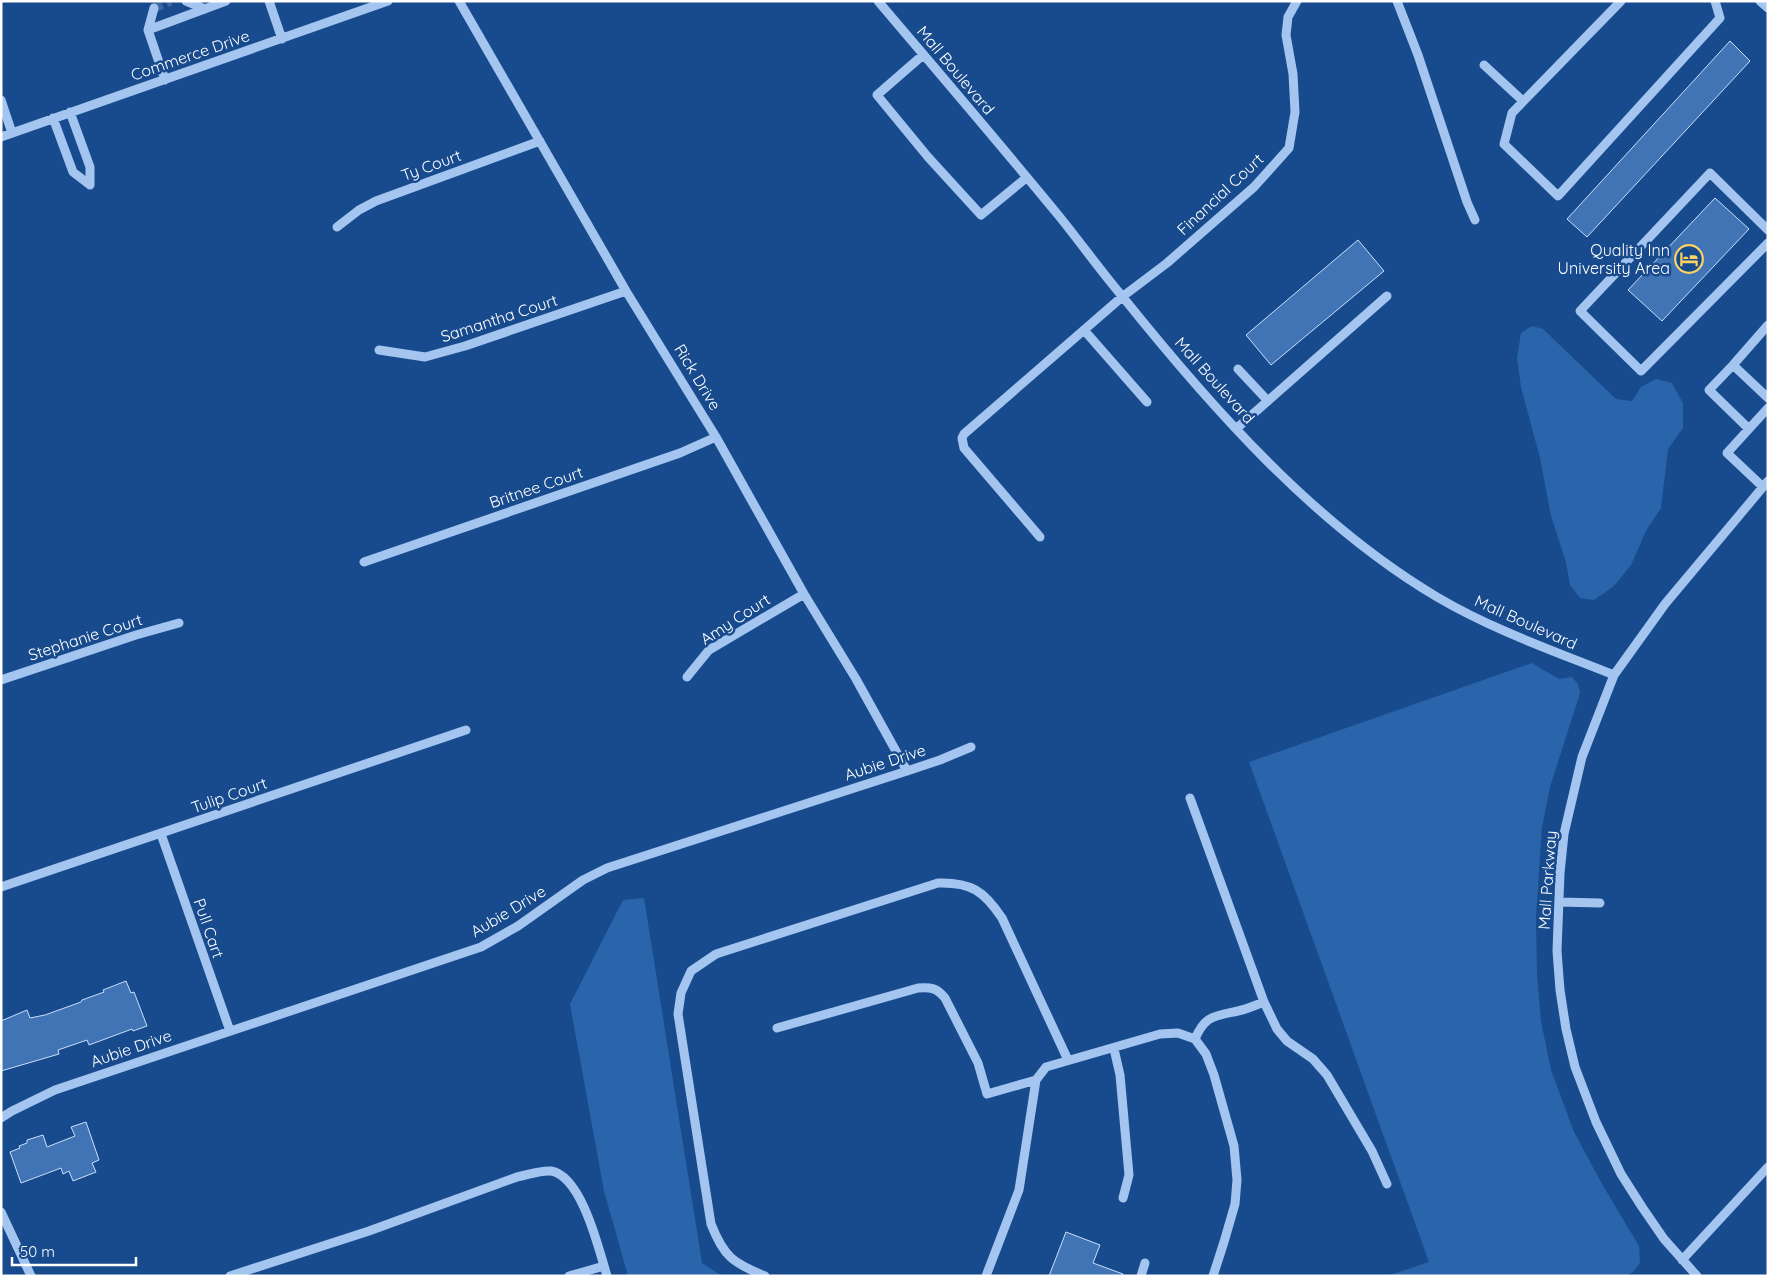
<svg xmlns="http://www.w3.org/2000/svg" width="1769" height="1277" viewBox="0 0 1769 1277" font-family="Quicksand,sans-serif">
<rect width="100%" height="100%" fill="#184b8d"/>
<!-- green -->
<path fill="#2a64ab" d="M1532 326 1543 329 1616 399 1632 401 1641 387 1656 379 1672 383 1683 403V428L1668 449 1661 508 1647 529 1631 565 1614 586 1594 600 1580 598 1570 585 1566 562 1551 516 1540 458 1521 387 1517 358 1521 333Z
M1532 663 1559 679 1572 677 1578 684 1580 693 1550 787 1542 827 1536 917 1537 974 1541 1021 1551 1070 1574 1132 1602 1184 1639 1246 1640 1263 1633 1272 1625 1276H1387L1429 1262 1249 762Z
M644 898 702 1263 722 1276H628L604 1191 570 1004 623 900Z"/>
<!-- building -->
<path fill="#4074b5" stroke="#c9dffb" d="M1730 41 1750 61 1587 237 1567 219Z
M1715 198 1749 229 1662 321 1628 290Z
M1358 240 1384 271 1271 365 1246 335Z
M126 981 131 993 134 992 147 1026 133 1031 132 1029 89 1045 87 1040 58 1050 59 1054 1 1071V1021L27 1010 30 1018 45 1015 81 1002 82 1000 104 992 103 990Z
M86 1122 99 1160 92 1163 96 1172 73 1181 69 1171 63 1174 61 1168 21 1183 10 1152 20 1148 19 1146 27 1143V1140L43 1135 47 1147 75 1136 71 1127Z
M1066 1232 1100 1245 1093 1263 1123 1274V1276H1049Z"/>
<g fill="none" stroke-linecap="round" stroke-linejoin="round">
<!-- minor-tunnel -->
<path stroke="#3b669e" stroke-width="9" stroke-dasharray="9 4.5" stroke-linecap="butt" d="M154 8 171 1"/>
<!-- minor -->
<path stroke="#a3c5ef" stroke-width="9" d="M186 1 205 9
M269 1 282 39
M459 1 626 291 716 437 804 594 856 679 907 771
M878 1C939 73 1000 144 1059 216 1080 242 1100 270 1122 296 1211 407 1314 524 1437 597 1493 630 1554 651 1614 675
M1397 1 1418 55 1467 202 1475 220
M1621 1 1512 113 1504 144 1558 196 1720 18 1715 1
M1760 1 1768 8
M148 30 154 8
M923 55 877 95 928 157 981 215 1026 178
M1484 65 1523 101
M165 80 148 30 226 1
M1 100 12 133
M70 112 90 167V185
M53 118 73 172 90 185
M1 137 388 1
M337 227 359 210 376 201 540 141
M1768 230 1710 173 1580 311 1641 371 1768 243
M1084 330 1147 402
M379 350 425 357 465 346 626 291
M1733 365 1768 325
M1238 369 1268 401
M1237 428 1387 296
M1749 429 1709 390 1733 365 1768 398
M1763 487 1727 453 1768 408
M1040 537 964 448 962 438 964 434 1122 297 1167 263 1254 187 1289 148 1295 112 1293 74 1286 35 1288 17 1297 1
M364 562 680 453 716 437
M687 677 709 650 804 594
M1 680 136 635 179 623
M1190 798 1264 1002 1277 1029 1287 1041 1313 1059 1327 1075 1372 1151 1387 1184
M161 834 230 1031
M1 887 466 730
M1559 902 1600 903
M777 1028 918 988C931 987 937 988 945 998L978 1063 987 1094 1036 1080
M1195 1039 1206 1054 1214 1075 1234 1146 1237 1180 1235 1204 1224 1242 1213 1276
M1195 1039C1205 1015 1215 1016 1238 1011 1247 1009 1256 1005 1264 1002
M1114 1049 1120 1075 1129 1175 1123 1198
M1 1118 12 1111 55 1090 481 947 518 926 583 880 607 868 907 771 940 760 971 747
M1 1212 31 1276
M1682 1260 1768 1167
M230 1276 369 1231 517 1177C528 1175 540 1170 551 1171 582 1176 599 1250 607 1276
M569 1276 604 1266
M765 1276C733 1263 724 1257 711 1224L678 1014 681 993 691 971 716 954 938 883C971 882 984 891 1002 918L1068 1060
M986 1276 1019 1190 1036 1080 1046 1067 1160 1034 1178 1033 1195 1039
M1141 1276 1145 1263
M1697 1276 1664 1239 1642 1207 1621 1174 1596 1122 1575 1067 1566 1029 1560 990 1557 951 1560 873 1564 834 1582 757 1614 675 1665 604 1768 481"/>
</g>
<!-- icons -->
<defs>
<symbol id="hotel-ring" viewBox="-11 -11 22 22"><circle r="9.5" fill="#184b8d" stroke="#ffd261" stroke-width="1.5"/><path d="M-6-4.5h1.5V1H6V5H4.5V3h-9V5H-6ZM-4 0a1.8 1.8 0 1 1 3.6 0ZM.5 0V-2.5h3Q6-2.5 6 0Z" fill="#ffd261"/></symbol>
</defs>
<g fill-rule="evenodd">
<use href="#hotel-ring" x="1673" y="243" width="32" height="32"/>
</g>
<g text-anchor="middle" stroke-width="5" stroke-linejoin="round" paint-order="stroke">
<!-- street labels -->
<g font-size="16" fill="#fff" stroke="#184b8d">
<text transform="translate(190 55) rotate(-19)" y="6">Commerce Drive</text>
<text transform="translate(956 70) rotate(50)" y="6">Mall Boulevard</text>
<text transform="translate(431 165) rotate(-20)" y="6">Ty Court</text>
<text transform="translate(1220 194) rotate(-43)" y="6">Financial Court</text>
<text transform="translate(499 318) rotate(-18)" y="6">Samantha Court</text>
<text transform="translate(698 377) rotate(59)" y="6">Rick Drive</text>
<text transform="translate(1215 380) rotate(48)" y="6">Mall Boulevard</text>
<text transform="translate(536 487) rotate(-19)" y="6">Britnee Court</text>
<text transform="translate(735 619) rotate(-33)" y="6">Amy Court</text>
<text transform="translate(1526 622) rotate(24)" y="6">Mall Boulevard</text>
<text transform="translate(85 637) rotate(-18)" y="6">Stephanie Court</text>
<text transform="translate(885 762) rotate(-18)" y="6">Aubie Drive</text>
<text transform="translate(229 795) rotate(-19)" y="6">Tulip Court</text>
<text transform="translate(1547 880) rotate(-86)" y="6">Mall Parkway</text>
<text transform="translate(508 911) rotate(-31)" y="6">Aubie Drive</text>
<text transform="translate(209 928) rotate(71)" y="6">Pull Cart</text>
<text transform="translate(131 1048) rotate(-19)" y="6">Aubie Drive</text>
</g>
<!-- poi labels -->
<g font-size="16" fill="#fff" stroke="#184b8d" text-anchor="end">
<text x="1670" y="256">Quality Inn<tspan x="1670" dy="18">University Area</tspan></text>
</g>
</g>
<!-- border -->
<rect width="1769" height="1277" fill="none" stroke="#ffffff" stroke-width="5"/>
<!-- scale -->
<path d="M12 1257v8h124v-8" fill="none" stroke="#ffffff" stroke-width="2.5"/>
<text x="20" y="1257" font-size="15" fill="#ffffff" stroke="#184b8d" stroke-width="4" paint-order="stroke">50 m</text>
</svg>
